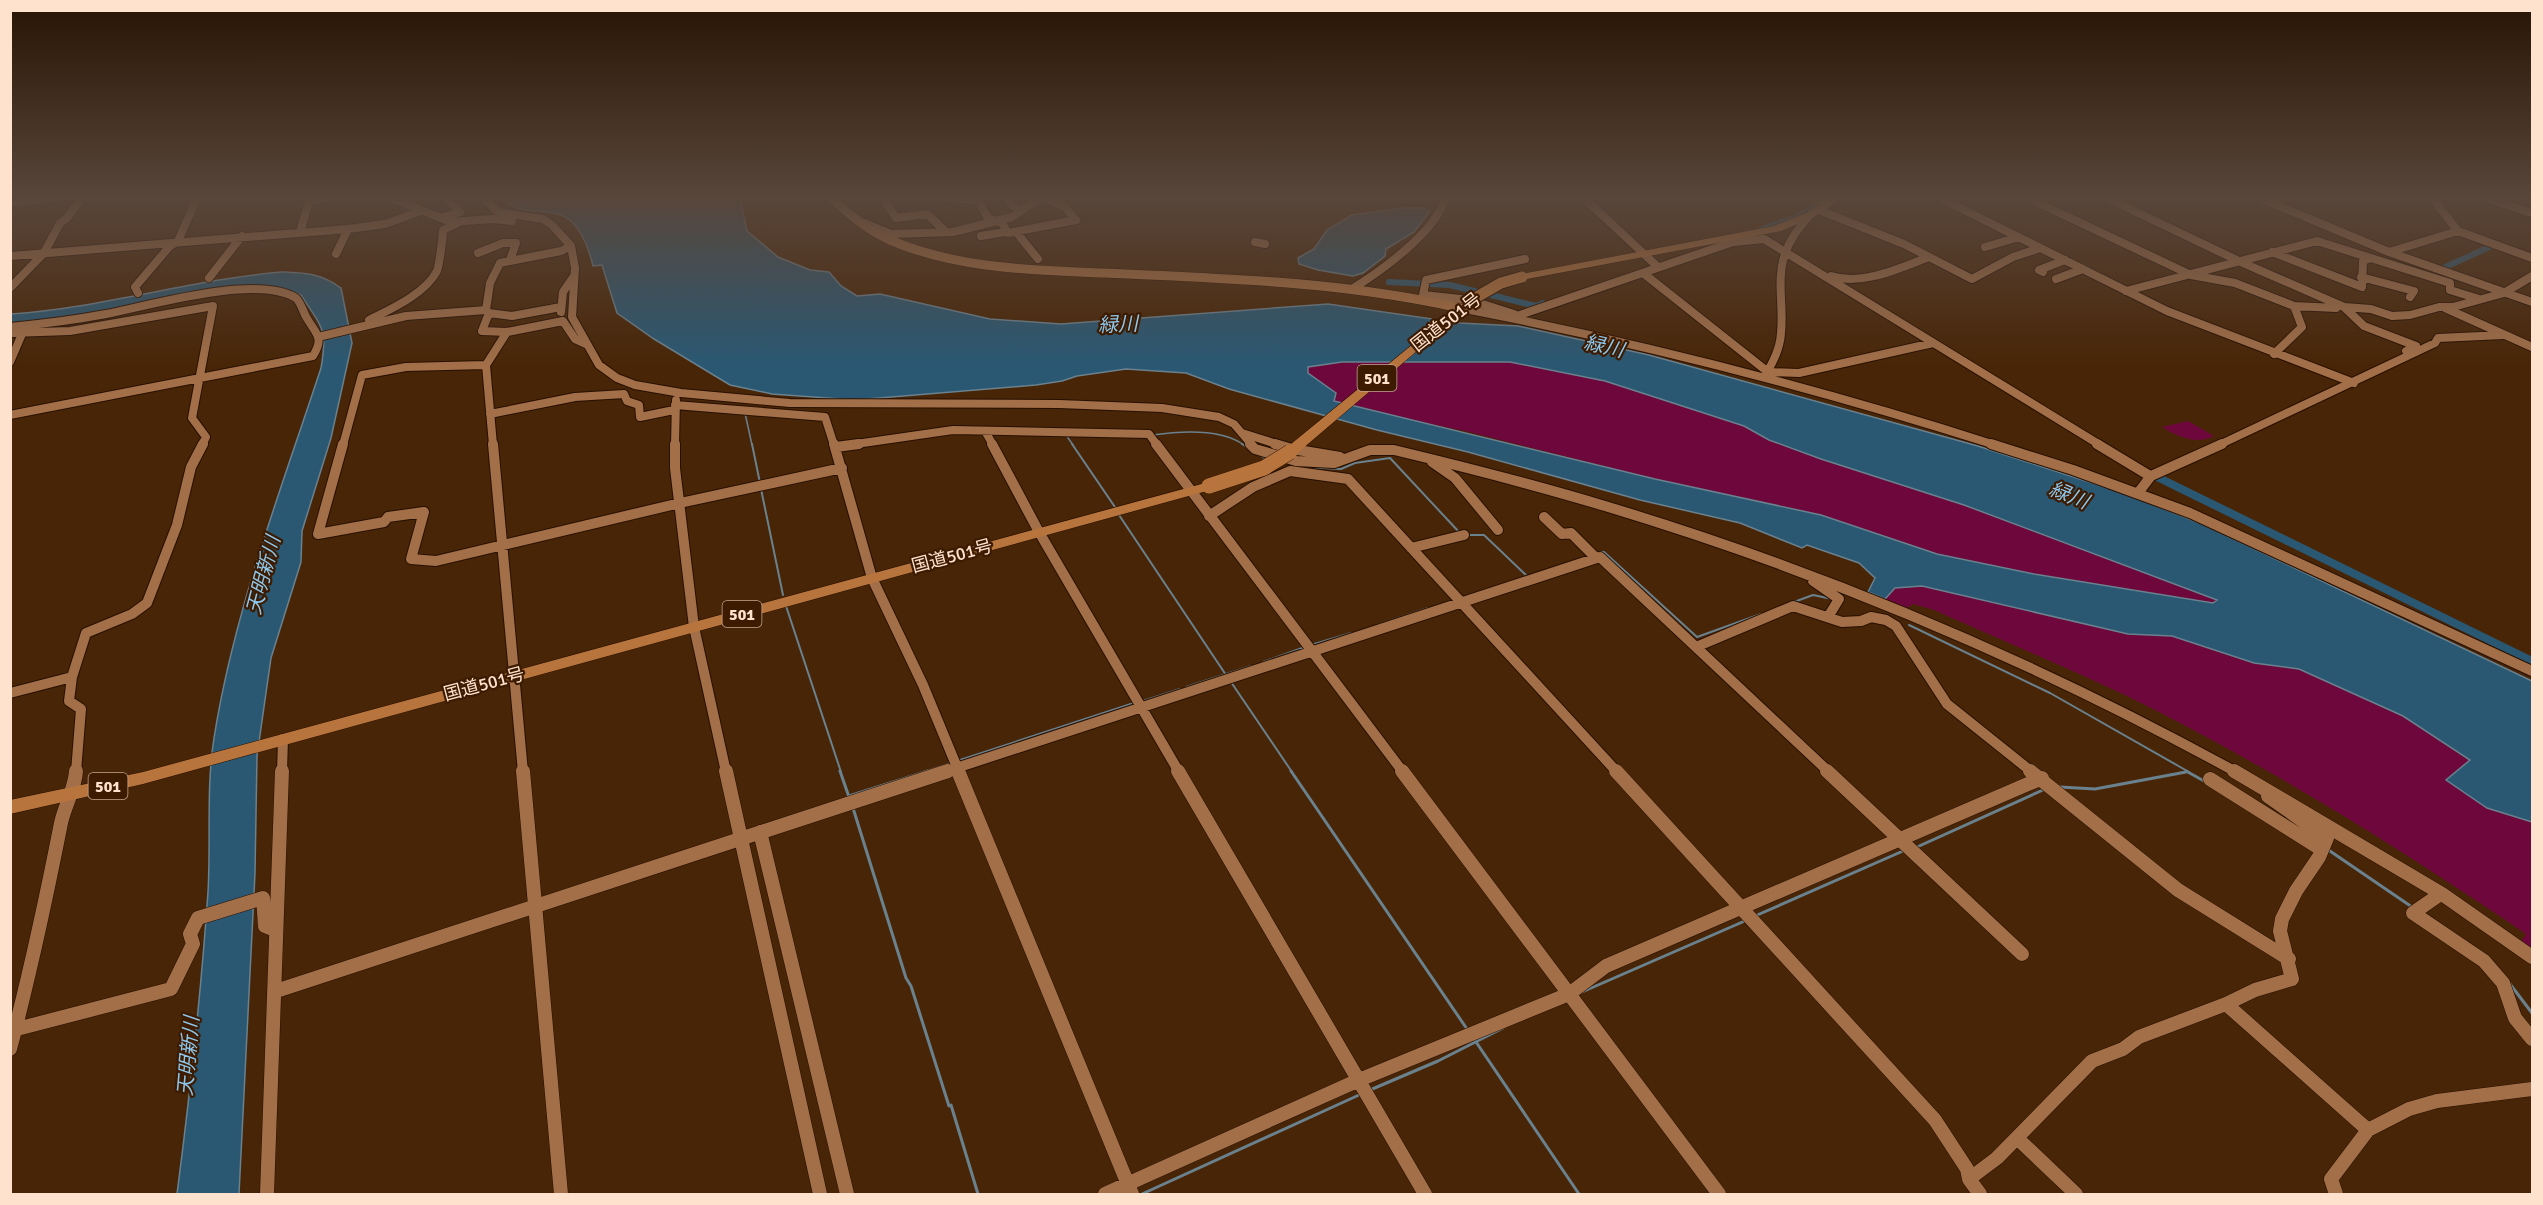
<svg xmlns="http://www.w3.org/2000/svg" width="2543" height="1205" viewBox="0 0 2543 1205" font-family="Signika,'Noto Sans JP',sans-serif">
<rect width="100%" height="100%" fill="#482506"/>
<!-- green -->
<path fill="#6d073c" d="M1342 362H1510L1605 381 1744 426 1769 440 1821 459 1964 505 2217 600 2213 603 2034 574 1937 554 1821 515 1655 479 1465 431 1376 413 1333 401 1308 373V367Z
M2188 421 2214 436C2196 445 2178 437 2162 427Z
M1922 586 2128 634 2172 636 2254 663 2299 669 2403 716 2470 761 2447 779 2532 822V953L2520 943 2526 934C2406 852 2282 775 2153 709 2082 673 2007 643 1934 610L1913 604 1907 608 1885 599 1895 588Z"/>
<!-- water -->
<path fill="#2a5873" stroke="#6a818e" stroke-width="1.5" fill-rule="evenodd" d="M503 198H740L747 231 778 257 810 270 829 272 841 286 857 296 880 294 990 319 1061 324 1328 304 1460 323 1518 326 1649 355 1978 446 2126 494 2202 524 2532 681V822L2487 808 2446 780 2470 760 2403 716 2299 669 2254 663 2172 636 2128 634 1922 586 1895 588 1885 599 1868 592 1875 578 1859 563 1807 545 1802 548 1740 523 1640 500 1468 452 1377 430 1229 389 1186 373 1126 369 1077 376 1062 381 1036 385 855 400 772 394 730 385 654 339 617 313 602 265 593 266C589 248 579 221 561 215 542 208 515 216 503 198ZM1342 362H1510L1605 381 1744 426 1769 440 1821 459 1964 505 2217 600 2213 603 2034 574 1937 554 1821 515 1655 479 1334 401 1336 393 1308 373V367Z
M1404 208H1422L1430 211 1414 232 1386 249 1385 256 1363 273 1353 276 1318 270 1299 264 1298 258 1314 249 1327 230 1352 215Z
M281 272C307 273 320 273 341 288L352 343 331 438 302 531 301 562 271 658 257 756 255 873 239 1194H177C190 1094 201 993 208 892 211 841 206 788 214 738 234 611 281 490 321 368 328 328 322 328 301 295L274 287 243 286 58 319 11 325V314C103 308 189 280 281 272Z"/>
<g fill="none" stroke-linecap="round" stroke-linejoin="round">
<!-- stream-far2 -->
<path stroke="#6a818e" stroke-width="1.5" d="M745 413 752 445
M1066 435 1073 445
M1153 435C1181 431 1220 428 1244 445"/>
<!-- stream-far1 -->
<path stroke="#6a818e" stroke-width="2" d="M752 444 760 483
M1072 444 1117 510
M1242 444 1266 459
M1306 467 1341 469 1355 463 1390 458 1459 532
M761 489 783 595
M1119 515 1226 675
M1466 535H1484L1527 576
M1600 552H1604L1697 637 1761 614
M1794 602 1813 595 1832 599
M786 606 841 772
M1377 625 1428 608
M1909 625 2050 693 2189 772
M1311 645 1351 633
M1263 662 1305 647
M1231 682 1292 772
M1186 687 1251 666
M1143 701 1180 689
M957 761 1134 703
M923 772 952 763"/>
<!-- stream -->
<path stroke="#6a818e" stroke-width="3" d="M840 771 849 797
M1291 771 1467 1029
M2186 771 2204 781
M2060 787 2095 789 2186 772
M849 796 928 771
M853 808 906 978 911 986 949 1106 951 1105 978 1194
M1917 847 2043 790
M2327 849 2412 907
M1755 916 1903 851
M2510 984 2532 1013
M1582 992 1747 920
M1474 1039 1579 1194
M1370 1090 1438 1061 1503 1028
M1142 1194 1359 1095"/>
<!-- canal-far1 -->
<path stroke="#2a5873" stroke-width="6" d="M1762 229 1797 217 1828 198
M2441 269 2496 244
M1389 282 1450 285 1536 306 1543 303"/>
<!-- canal -->
<path stroke="#2a5873" stroke-width="8" d="M2151 474 2532 661"/>
<defs>
<path id="minor-far2" d="M391 198 451 222 492 219 512 221
M483 198 498 212 543 219 552 225 571 246 575 268 572 317 599 365 617 378 635 385 681 393 790 403 1059 404 1162 408 1219 417 1234 424 1252 445
M883 198 896 218 927 214 945 231
M945 198 978 200 988 218 1002 223 1008 233 1076 220 1065 207 1044 198
M1006 198 1020 212
M1584 198 1658 267
M1814 198 1826 204
M1940 198 2167 311 2354 383
M2028 198 2191 275 2235 283 2294 306
M2107 198 2241 262 2344 307 2371 309 2392 316 2410 315 2439 307H2453L2504 293 2532 276
M2260 198 2389 252 2532 302
M2432 198 2458 231 2532 258
M2485 198 2532 213
M308 200 331 198
M10 203 53 198
M1819 210 1904 244 1972 279 2013 257 2040 248
M440 218 460 212 446 198
M864 223 891 234 953 232 1012 217 1037 200 1044 198
M300 232 310 198
M1017 233 1038 259
M981 236 1005 232
M1255 242 1265 244
M571 246 561 251 500 263 490 283 486 310 489 313 482 331 507 332 563 321 575 339 586 344
M1985 247 2019 237
M2272 252 2362 287 2363 261 2368 259
M2389 252 2458 231
M478 253 503 243H516L510 260
M336 254 348 229
M10 256 348 229 385 224 421 211
M2043 272 2039 270 2065 260
M1643 273 1768 372 1799 373 1933 343
M1831 276C1862 286 1900 268 1929 257
M2361 277 2414 291 2410 297
M209 278 242 236
M2056 279 2083 269
M10 288 44 253 60 223 67 218 82 198
M1352 289C1381 271 1437 231 1445 198
M2126 291 2317 241 2450 283V290L2479 299
M138 293 135 287 169 247 178 241 197 198
M2344 307 2364 326 2416 346 2406 351
M1460 308C1641 343 1820 389 1995 445
M2445 308 2532 347
M561 312 563 292 574 276
M489 313 512 316 561 307
M1514 314 1470 300 1423 295 1426 280 1525 259
M1517 316 1733 242 1764 239 2100 445
M369 320C391 309 425 294 437 271 439 267 443 236 443 230L458 223
M10 327C42 324 74 320 106 314 152 305 256 274 296 298 302 304 303 313 308 320 317 335 324 338 313 356L10 415
M10 333 70 331 213 306 192 418 206 437 202 445
M318 337 406 316 486 310
M2274 354 2302 327 2294 306 2336 308
M10 362 22 334
M1765 376C1773 362 1780 349 1781 333 1784 307 1776 279 1785 254 1790 238 1800 227 1810 215
M675 405 825 417 834 445
M490 414 575 397 624 394 627 401 639 405 640 417 674 410
M985 431 993 445
M1242 433 1280 445
M343 445 362 375 406 367 486 365
M493 445 486 365 507 332
M675 445 676 400
M849 445 953 430 1149 434 1157 445
M2219 445 2435 343 2438 338 2503 335"/>
<path id="minor-far1" d="M343 444 318 534 384 522 388 517 424 512 411 559 436 561 680 503 842 468
M493 444 523 772
M675 444V468L694 627 726 772
M834 444 872 578 923 685 959 772
M992 444 1039 532 1179 772
M1156 444 1403 772
M1250 444 1255 449 1296 461 1334 463 1370 450H1394C1465 467 1535 485 1605 506 1824 572 2036 662 2236 772
M1275 444 1292 449 1340 457
M1991 444 2073 470 2190 513 2532 671
M2097 444 2150 476
M836 447 859 444
M1432 462 1455 478 1498 530
M2138 493 2151 476 2222 444
M1209 516 1253 487 1290 471 1348 479 1617 772
M1544 517 1562 534 1571 533 1596 558
M1411 548 1464 535
M1813 581 1839 599 1828 617
M1696 647 1793 606 1842 622 1861 621 1871 617 1886 620 1896 626 1947 704 2032 772
M10 693 72 677
M76 772 81 709 69 701 72 677 86 633 132 614 147 603 177 525 191 467 203 444
M282 772 283 739
M944 772 1600 557 1829 772"/>
<path id="minor" d="M523 771 561 1194
M726 771 820 1194
M958 771 1132 1194
M1178 771 1425 1194
M1402 771 1719 1194
M1616 771 1935 1120 1967 1169 1969 1179 1980 1194
M1827 771 2022 954
M2030 771 2178 890 2289 959
M2234 771 2442 894 2532 957
M2210 779 2321 849
M760 832 847 1194
M2439 895 2413 913 2484 961 2503 983 2515 1018 2532 1039
M276 991 948 771
M2226 1004 2368 1130
M17 1029 171 989 193 944 190 934 198 918 263 898 265 926 275 930
M10 1049C30 974 46 899 61 823 65 805 75 789 76 771
M2017 1138 2076 1194
M1969 1179 1997 1158 2092 1061 2123 1049 2139 1037 2226 1004 2255 990 2292 979 2280 931 2282 919 2296 891 2319 857 2327 838 2268 796
M267 1194 282 771
M1105 1194 1359 1080 1569 994 1606 966 2042 778
M2336 1194 2331 1179 2368 1130 2409 1109 2437 1101 2532 1089"/>
<path id="major" d="M831 198C849 214 867 230 890 240 957 269 1032 270 1104 273 1151 275 1198 277 1244 280 1317 284 1389 292 1460 308"/>
<path id="highway" d="M1832 198H1843L1814 217 1781 231 1522 280 1517 277 1522 274 1774 226 1806 213Z
M1468 299 1472 300V304L1295 455H1285L1283 452 1285 449Z
M1209 482 1216 486 1214 489 143 784 10 814V800L143 772Z"/>
</defs>
<!-- minor-far2 casing -->
<use href="#minor-far2" stroke="#281000" stroke-width="10"/>
<!-- minor-far1 casing -->
<use href="#minor-far1" stroke="#281000" stroke-width="12"/>
<!-- minor casing -->
<use href="#minor" stroke="#281000" stroke-width="15"/>
<!-- major casing -->
<use href="#major" stroke="#281000" stroke-width="10"/>
<!-- highway casing -->
<use href="#highway" stroke="#281000" stroke-width="1"/>
<!-- minor-far2 -->
<use href="#minor-far2" stroke="#a26f49" stroke-width="8"/>
<!-- minor-far1 -->
<use href="#minor-far1" stroke="#a26f49" stroke-width="10"/>
<!-- minor -->
<use href="#minor" stroke="#a26f49" stroke-width="14"/>
<!-- major -->
<use href="#major" stroke="#af7242" stroke-width="9"/>
<!-- highway -->
<use href="#highway" fill="#b8743d" fill-rule="evenodd"/>
<defs>
<path id="highway-bridge-far1" d="M1468 302 1501 283 1522 277"/>
<path id="highway-bridge" d="M1209 486 1264 468 1290 452"/>
</defs>
<!-- highway-bridge-far1 casing -->
<use href="#highway-bridge-far1" stroke="#281000" stroke-width="13" stroke-linecap="butt"/>
<!-- highway-bridge casing -->
<use href="#highway-bridge" stroke="#281000" stroke-width="16" stroke-linecap="butt"/>
<!-- highway-bridge-far1 -->
<use href="#highway-bridge-far1" stroke="#b8743d" stroke-width="11"/>
<!-- highway-bridge -->
<use href="#highway-bridge" stroke="#b8743d" stroke-width="15"/>
</g>
<!-- sky -->
<linearGradient id="sky" x2="0" y2="1"><stop stop-color="#281403"/><stop offset="0.54" stop-color="#58463b"/><stop offset="1" stop-color="#58463b" stop-opacity="0"/></linearGradient>
<rect width="2543" height="366" fill="url(#sky)"/>
<g text-anchor="middle" stroke-width="4.5" stroke-linejoin="round" paint-order="stroke">
<!-- shield labels -->
<g fill="#3d1b00" stroke="#c5a690" stroke-width="1.5">
<rect x="1357.5" y="365" width="39" height="26" rx="4.5"/>
<rect x="722.5" y="601" width="39" height="26" rx="4.5"/>
<rect x="88.5" y="773" width="39" height="26" rx="4.5"/>
</g>
<g font-size="16" font-weight="bold" fill="#ffe2ce">
<text x="1377" y="384">501</text>
<text x="742" y="620">501</text>
<text x="108" y="792">501</text>
</g>
<!-- street labels -->
<g font-size="18" fill="#ffe2ce" stroke="#3d1b00">
<text transform="translate(1446 322) rotate(-38)" y="6">国道501号</text>
<text transform="translate(952 556) rotate(-15)" y="6">国道501号</text>
<text transform="translate(484 684) rotate(-15)" y="6">国道501号</text>
</g>
<!-- water labels -->
<g font-size="20" font-style="italic" fill="#8dc7ec" stroke="#3d1b00">
<text transform="translate(1118 324) rotate(-2)" y="7">緑川</text>
<text transform="translate(1604 346) rotate(13)" y="7">緑川</text>
<text transform="translate(2069 495) rotate(22)" y="7">緑川</text>
<text transform="translate(263 575) rotate(-75)" y="7">天明新川</text>
<text transform="translate(188 1056) rotate(-85)" y="7">天明新川</text>
</g>
</g>
<!-- border -->
<rect width="2543" height="1205" fill="none" stroke="#ffe2ce" stroke-width="24"/>
</svg>
